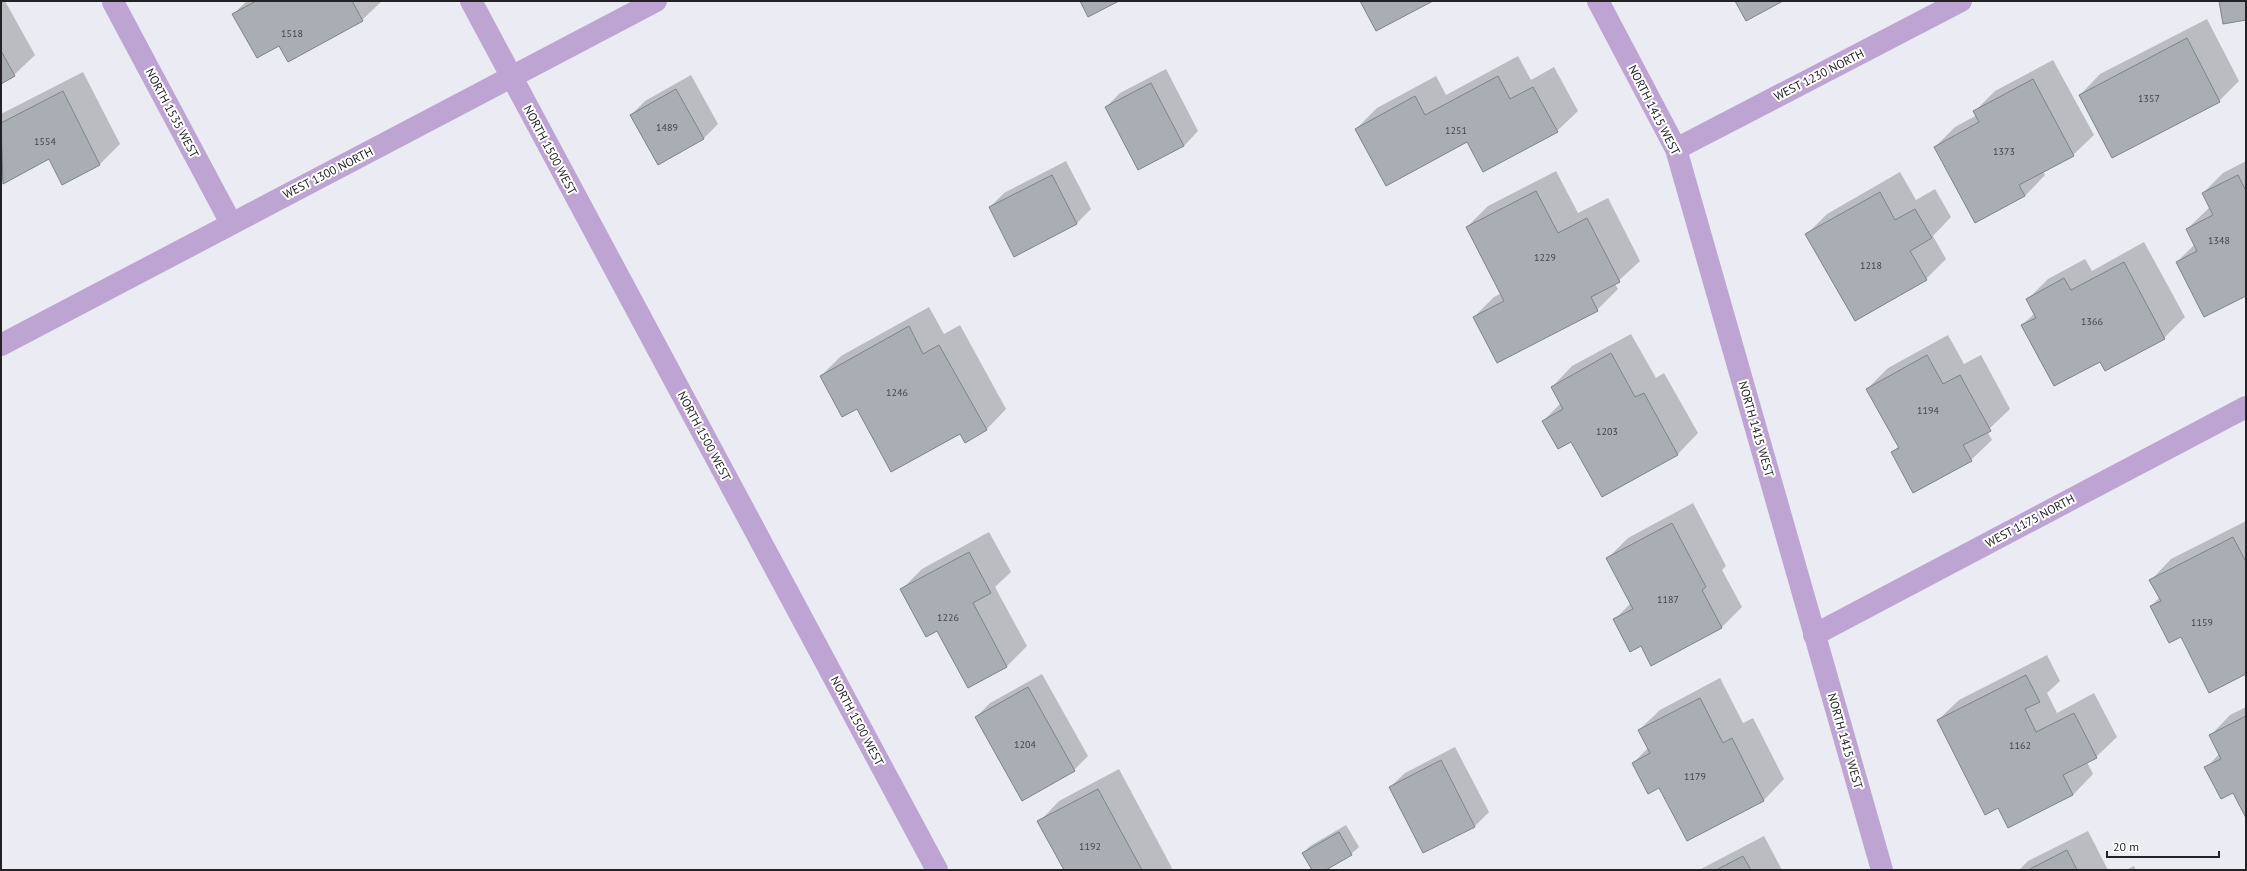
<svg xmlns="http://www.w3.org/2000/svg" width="2247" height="871" viewBox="0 0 2247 871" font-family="'PT Sans',sans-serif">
<rect width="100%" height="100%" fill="#eaebf3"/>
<!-- shadow -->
<path fill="#0003" d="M1 1H5L35 55 14 75 1 82Z
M247 1H382L362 20 289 61 280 44 233 14Z
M2207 19 2239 81 2219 101 2080 95 2100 74Z
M1518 56 1531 80 1554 67 1578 111 1557 131 1468 141 1356 129 1377 108 1436 76 1446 95Z
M2053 60 2094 135 2073 155 2043 171 2045 175 2025 196 1935 147 1955 127 1977 115 1975 111 1995 91Z
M1166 69 1198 131 1184 146 1106 107 1120 93Z
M83 72 120 144 100 164 50 158 3 182 1 178V114Z
M691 75 718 124 704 138 658 163 631 115 645 101Z
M1066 161 1091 209 1077 223 1015 255 990 207 1004 193Z
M2246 161V295L2177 262 2195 244 2187 229 2210 207 2203 193 2223 173Z
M1556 171 1578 213 1608 198 1640 261 1615 284 1618 289 1597 310 1474 317 1494 297 1502 293 1467 227 1488 206Z
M1900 172 1916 200 1935 189 1951 217 1933 236 1946 259 1926 279 1807 234 1827 214Z
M2144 242 2185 317 2164 338 2105 370 2100 361 2022 325 2035 313 2027 300 2048 279 2085 259 2092 271Z
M929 307 944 334 960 325 1006 409 986 430 960 433 857 408 821 376 841 356Z
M1631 334 1656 378 1664 373 1698 433 1678 454 1602 496 1572 441 1543 421 1561 403 1552 387 1572 366Z
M1948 335 1964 364 1981 355 2010 409 1987 431 1992 440 1971 460 1892 452 1899 446 1867 389 1888 368Z
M1693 503 1726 566 1722 570 1742 607 1722 627 1651 664 1641 645 1614 620 1631 603 1608 558 1628 538Z
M2246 521V673L2181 636 2151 606 2160 597 2151 580 2171 559Z
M989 532 1011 572 995 587 1027 646 1007 666 969 687 938 629 902 589 922 569Z
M2047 655 2060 681 2047 693 2057 713 2094 693 2117 737 2096 757 2087 762 2093 774 2073 795 1998 806 1938 720 1959 700Z
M1042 674 1088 756 1074 770 976 717 990 703Z
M1720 678 1743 723 1753 718 1784 779 1764 800 1687 839 1660 787 1633 763 1648 748 1639 730 1660 710Z
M2246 707V816L2233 791 2206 768 2219 754 2210 736 2230 715Z
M1455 747 1489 812 1475 826 1390 787 1405 773Z
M1119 769 1172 868 1170 870H1065L1039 822 1059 801Z
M1346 825 1359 847 1351 854 1324 870H1313L1303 853 1310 846Z
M2088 831 2108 870H2019L2028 861Z
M1764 836 1782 870H1699Z
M2134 866 2136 870H2126Z"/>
<!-- building -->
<path fill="#a9aeb5" stroke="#7e8389" d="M256 1H352L363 21 288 62 279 46 257 58 232 14Z
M1080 1H1119L1088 17Z
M1360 1H1433L1376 31Z
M1735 1H1783L1746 21Z
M2219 1H2246V20L2223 24Z
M2187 38 2220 102 2112 158 2079 95Z
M1 51 15 76 1 84Z
M1498 76 1510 99 1533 87 1558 132 1483 172 1467 142 1386 186 1355 129 1415 96 1425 115Z
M2033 79 2074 156 2019 185 2025 196 1975 223 1934 147 1979 122 1973 111Z
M1151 83 1184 146 1138 170 1105 107Z
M676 89 704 139 658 165 630 115Z
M63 91 100 165 62 185 49 159 3 184 1 123Z
M1052 175 1077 224 1014 257 989 207Z
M2238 175 2246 191V296L2204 317 2176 262 2197 251 2186 229 2213 215 2202 193Z
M1536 191 1558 233 1587 218 1620 282 1591 297 1598 311 1497 363 1473 317 1504 301 1466 227Z
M1880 192 1895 220 1915 209 1932 238 1910 251 1927 280 1855 321 1805 234Z
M2124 262 2165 339 2105 371 2100 362 2054 386 2021 325 2036 318 2026 299 2064 278 2071 290Z
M909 326 923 354 939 345 987 430 965 443 960 434 891 472 857 409 842 417 820 376Z
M1611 353 1635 397 1644 393 1678 455 1602 497 1571 442 1558 449 1542 421 1563 409 1551 387Z
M1927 355 1943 384 1960 375 1991 431 1963 445 1972 461 1913 493 1891 452 1899 448 1866 389Z
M1672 523 1706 587 1702 590 1722 628 1651 666 1641 646 1630 652 1613 619 1633 609 1606 558Z
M2233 537 2246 562V674L2209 693 2181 637 2169 643 2150 606 2161 601 2149 580Z
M969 552 991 593 973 603 1007 667 968 688 937 631 926 637 900 589Z
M2026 675 2040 702 2025 709 2036 732 2074 713 2097 758 2063 775 2073 795 2008 828 1998 808 1985 815 1937 720Z
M1028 687 1075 771 1022 801 975 717Z
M1700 698 1723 743 1732 738 1764 801 1687 841 1659 788 1648 794 1632 763 1650 753 1638 730Z
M2246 716V818L2233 793 2221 799 2204 767 2221 759 2209 735Z
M1441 760 1475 827 1423 853 1389 787Z
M1098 789 1142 870H1064L1037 821Z
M1339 832 1352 855 1326 870H1312L1302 853Z
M2067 850 2077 870H2028Z
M1743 856 1751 870H1716Z"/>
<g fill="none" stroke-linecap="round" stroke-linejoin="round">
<!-- minor -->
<path stroke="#bea4d3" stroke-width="22" d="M471 1 937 870
M1598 1 1676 149 1882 870
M113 2 231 223
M1676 149 1961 1
M1 345 656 1
M1814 635 2246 407"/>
</g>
<g text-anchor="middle" stroke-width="4" stroke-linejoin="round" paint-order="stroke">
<!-- number labels -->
<g font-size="10" fill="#444549">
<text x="292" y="37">1518</text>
<text x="2149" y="102">1357</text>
<text x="667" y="131">1489</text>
<text x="1456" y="134">1251</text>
<text x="45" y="145">1554</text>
<text x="2004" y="155">1373</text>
<text x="2219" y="244">1348</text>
<text x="1545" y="261">1229</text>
<text x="1871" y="269">1218</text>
<text x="2092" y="325">1366</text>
<text x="897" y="396">1246</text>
<text x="1928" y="414">1194</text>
<text x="1607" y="435">1203</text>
<text x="1668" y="603">1187</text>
<text x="948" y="621">1226</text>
<text x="2202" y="626">1159</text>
<text x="1025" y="748">1204</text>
<text x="2020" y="749">1162</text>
<text x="1695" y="780">1179</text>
<text x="1090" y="850">1192</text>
</g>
<!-- street labels -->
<g font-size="12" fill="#222225" stroke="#fff">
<text transform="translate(1819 75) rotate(-27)" y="4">WEST 1230 NORTH</text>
<text transform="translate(1654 110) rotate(63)" y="4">NORTH 1415 WEST</text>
<text transform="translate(172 113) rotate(62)" y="4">NORTH 1535 WEST</text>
<text transform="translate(550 150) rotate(62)" y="4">NORTH 1500 WEST</text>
<text transform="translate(328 173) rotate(-27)" y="4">WEST 1300 NORTH</text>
<text transform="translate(1756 429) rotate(74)" y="4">NORTH 1415 WEST</text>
<text transform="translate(704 436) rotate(62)" y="4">NORTH 1500 WEST</text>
<text transform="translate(2030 521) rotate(-28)" y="4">WEST 1175 NORTH</text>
<text transform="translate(857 721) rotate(62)" y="4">NORTH 1500 WEST</text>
<text transform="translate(1845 741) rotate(74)" y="4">NORTH 1415 WEST</text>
</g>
</g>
<!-- border -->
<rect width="2247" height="871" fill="none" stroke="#222225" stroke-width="4"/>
<!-- scale -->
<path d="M2107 851v6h112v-6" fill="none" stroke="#222225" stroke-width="2"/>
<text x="2113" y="851" font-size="12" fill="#222225" stroke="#ffffff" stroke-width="3" paint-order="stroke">20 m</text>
</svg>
